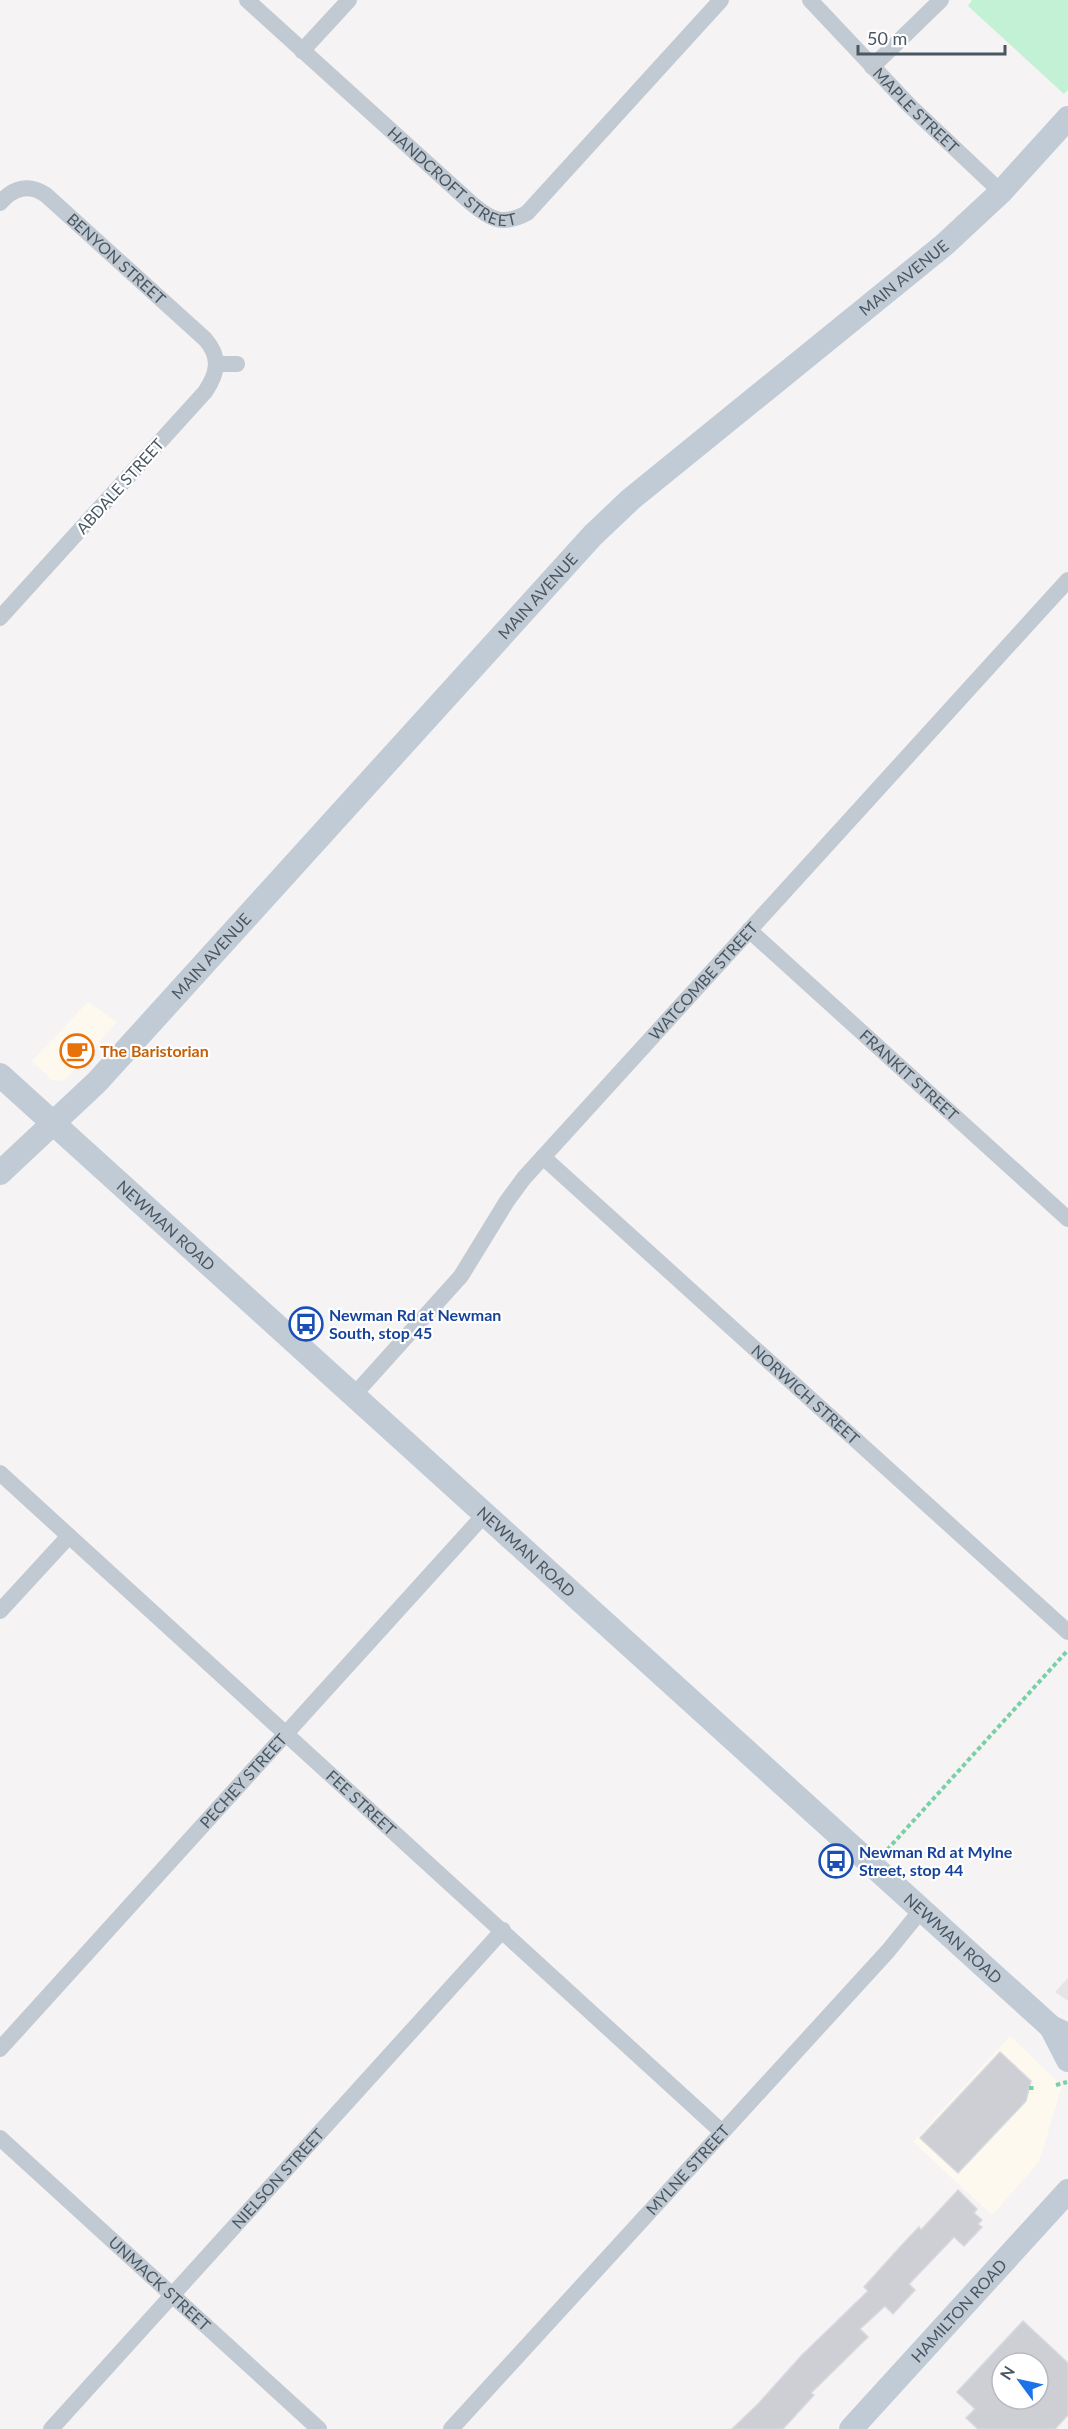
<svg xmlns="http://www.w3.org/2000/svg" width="1068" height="2429" viewBox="0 0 1068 2429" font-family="Lato,sans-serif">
<rect width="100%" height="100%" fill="#f5f3f3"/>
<!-- commercial -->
<path fill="#fdf9ef" d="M88 1002 117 1022 64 1081 52 1080 32 1061Z
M1010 2036 1062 2086 1039 2162 992 2215 913 2142Z"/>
<!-- education -->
<path fill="#e6e4e5" d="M1068 1978V2001L1055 1992Z"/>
<!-- green -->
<path fill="#c3f1d5" d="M972 0H1068V90L1064 94 968 6Z"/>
<!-- building -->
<path fill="#cdcfd5" stroke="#d7d9de" stroke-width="1.5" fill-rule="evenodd" d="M1000 2052 1031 2081 1026 2101 958 2173 920 2138Z
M958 2190 977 2209 974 2213 982 2220 978 2224 982 2227 964 2246 954 2237 909 2284 915 2290 893 2314 885 2306 860 2329 868 2337 811 2393 814 2395 783 2429H732L759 2403 801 2356 868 2291 864 2287 900 2247 919 2227 921 2230Z
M1023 2321 1068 2363V2415L1055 2429H978L966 2418 975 2409 957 2392ZM1002 2363H1038V2399H1002Z"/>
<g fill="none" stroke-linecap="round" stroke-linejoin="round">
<!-- path -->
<path stroke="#7ad0a6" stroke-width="4" stroke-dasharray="4.5 3" stroke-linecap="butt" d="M887 1850 1068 1650
M1056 2085 1067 2082
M1029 2088H1034"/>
<!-- street -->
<g stroke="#c1cad2" stroke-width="16">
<path id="s1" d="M247 0 471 203C491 220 503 226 527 213L721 0"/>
<path id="s2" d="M810 0 910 106 1001 192"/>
<path d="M302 51 349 0"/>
<path d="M872 67 941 0"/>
<path id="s3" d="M0 203C13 188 28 183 46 195L205 339C221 357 218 373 205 392L0 618"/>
<path d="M217 364H237"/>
<path id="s4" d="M749 930 1068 1219"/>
<path id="s5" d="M543 1157 1068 1632"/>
<path id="s6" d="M354 1395 461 1276 507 1201 524 1178 1068 580"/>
<path id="s7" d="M0 1473 722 2132"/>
<path d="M0 1611 69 1536"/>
<path id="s8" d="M0 2049 485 1514"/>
<path id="s9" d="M0 2138 319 2429"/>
<path id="s10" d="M51 2429 503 1930"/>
<path id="s11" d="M451 2429 888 1951 922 1909"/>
</g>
<!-- secondary -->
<g stroke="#c1cbd6" stroke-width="24">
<path id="s12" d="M0 1075 1051 2027 1068 2035"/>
<path id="s13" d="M0 1173 97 1082 593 535 631 499 944 245 1001 192 1068 118"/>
<path d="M1051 2027 1068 2060"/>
<path id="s14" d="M851 2429 1068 2191"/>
</g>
</g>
<!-- icons -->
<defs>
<symbol id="cafe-ring" viewBox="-11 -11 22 22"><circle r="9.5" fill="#fff" stroke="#e8710a" stroke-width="1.5"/><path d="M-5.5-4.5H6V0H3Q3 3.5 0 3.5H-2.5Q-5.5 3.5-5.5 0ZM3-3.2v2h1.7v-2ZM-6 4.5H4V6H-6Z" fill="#e8710a"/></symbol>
<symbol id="bus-ring" viewBox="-11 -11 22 22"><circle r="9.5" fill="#fff" stroke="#1a4fb4" stroke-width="1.5"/><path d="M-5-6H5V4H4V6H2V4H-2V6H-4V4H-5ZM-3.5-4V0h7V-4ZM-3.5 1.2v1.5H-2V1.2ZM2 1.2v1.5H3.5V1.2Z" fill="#1a4fb4"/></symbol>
</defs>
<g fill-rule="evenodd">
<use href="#cafe-ring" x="58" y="1032" width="38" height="38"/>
<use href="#bus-ring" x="287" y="1305" width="38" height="38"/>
<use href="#bus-ring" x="817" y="1842" width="38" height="38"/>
</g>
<g text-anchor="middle" stroke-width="4.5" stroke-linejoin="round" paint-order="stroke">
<!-- street labels -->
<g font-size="16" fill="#4a5661" stroke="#fff">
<text dy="6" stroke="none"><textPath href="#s2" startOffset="153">MAPLE STREET</textPath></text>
<text dy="6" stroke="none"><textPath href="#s1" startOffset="273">HANDCROFT STREET</textPath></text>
<text dy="6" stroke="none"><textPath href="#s3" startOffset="147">BENYON STREET</textPath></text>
<text dy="6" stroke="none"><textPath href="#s13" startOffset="1275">MAIN AVENUE</textPath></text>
<text transform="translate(120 486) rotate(-48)" y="6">ABDALE STREET</text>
<text dy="6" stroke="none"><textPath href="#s13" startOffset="789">MAIN AVENUE</textPath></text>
<text dy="6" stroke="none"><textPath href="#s13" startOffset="303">MAIN AVENUE</textPath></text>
<text dy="6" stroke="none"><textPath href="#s6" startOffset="543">WATCOMBE STREET</textPath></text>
<text dy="6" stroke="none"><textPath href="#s4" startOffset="216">FRANKIT STREET</textPath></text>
<text dy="6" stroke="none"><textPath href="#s12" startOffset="224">NEWMAN ROAD</textPath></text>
<text dy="6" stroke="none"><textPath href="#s5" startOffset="354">NORWICH STREET</textPath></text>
<text dy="6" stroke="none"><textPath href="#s12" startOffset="710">NEWMAN ROAD</textPath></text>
<text dy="6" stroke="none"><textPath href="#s8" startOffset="362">PECHEY STREET</textPath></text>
<text dy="6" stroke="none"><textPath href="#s7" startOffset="489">FEE STREET</textPath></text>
<text dy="6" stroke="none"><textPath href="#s12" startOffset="1286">NEWMAN ROAD</textPath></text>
<text dy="6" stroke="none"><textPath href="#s11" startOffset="351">MYLNE STREET</textPath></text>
<text dy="6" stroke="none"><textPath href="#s10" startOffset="338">NIELSON STREET</textPath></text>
<text dy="6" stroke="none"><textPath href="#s9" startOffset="216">UNMACK STREET</textPath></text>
<text dy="6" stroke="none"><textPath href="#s14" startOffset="160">HAMILTON ROAD</textPath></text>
</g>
<!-- food labels -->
<g font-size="16" font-weight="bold" fill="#c56008" stroke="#fff" text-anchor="start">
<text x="100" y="1057">The Baristorian</text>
</g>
<!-- transit labels -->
<g font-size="16" font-weight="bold" fill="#164399" stroke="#fff" text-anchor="start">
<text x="329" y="1321">Newman Rd at Newman<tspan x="329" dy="18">South, stop 45</tspan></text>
<text x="859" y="1858">Newman Rd at Mylne<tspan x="859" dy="18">Street, stop 44</tspan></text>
</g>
</g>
<!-- north arrow -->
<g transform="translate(1020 2381) rotate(303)"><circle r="28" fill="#ffffff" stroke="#b7bbc0" stroke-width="1.5"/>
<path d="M0-4.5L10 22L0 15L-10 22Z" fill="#1a73e8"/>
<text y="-9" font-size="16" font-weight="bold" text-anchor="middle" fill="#4a5661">N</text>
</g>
<!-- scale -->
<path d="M858 45v9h147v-9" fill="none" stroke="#4a5661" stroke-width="3"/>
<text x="867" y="45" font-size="18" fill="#4a5661" stroke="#ffffff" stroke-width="4.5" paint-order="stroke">50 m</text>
</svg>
